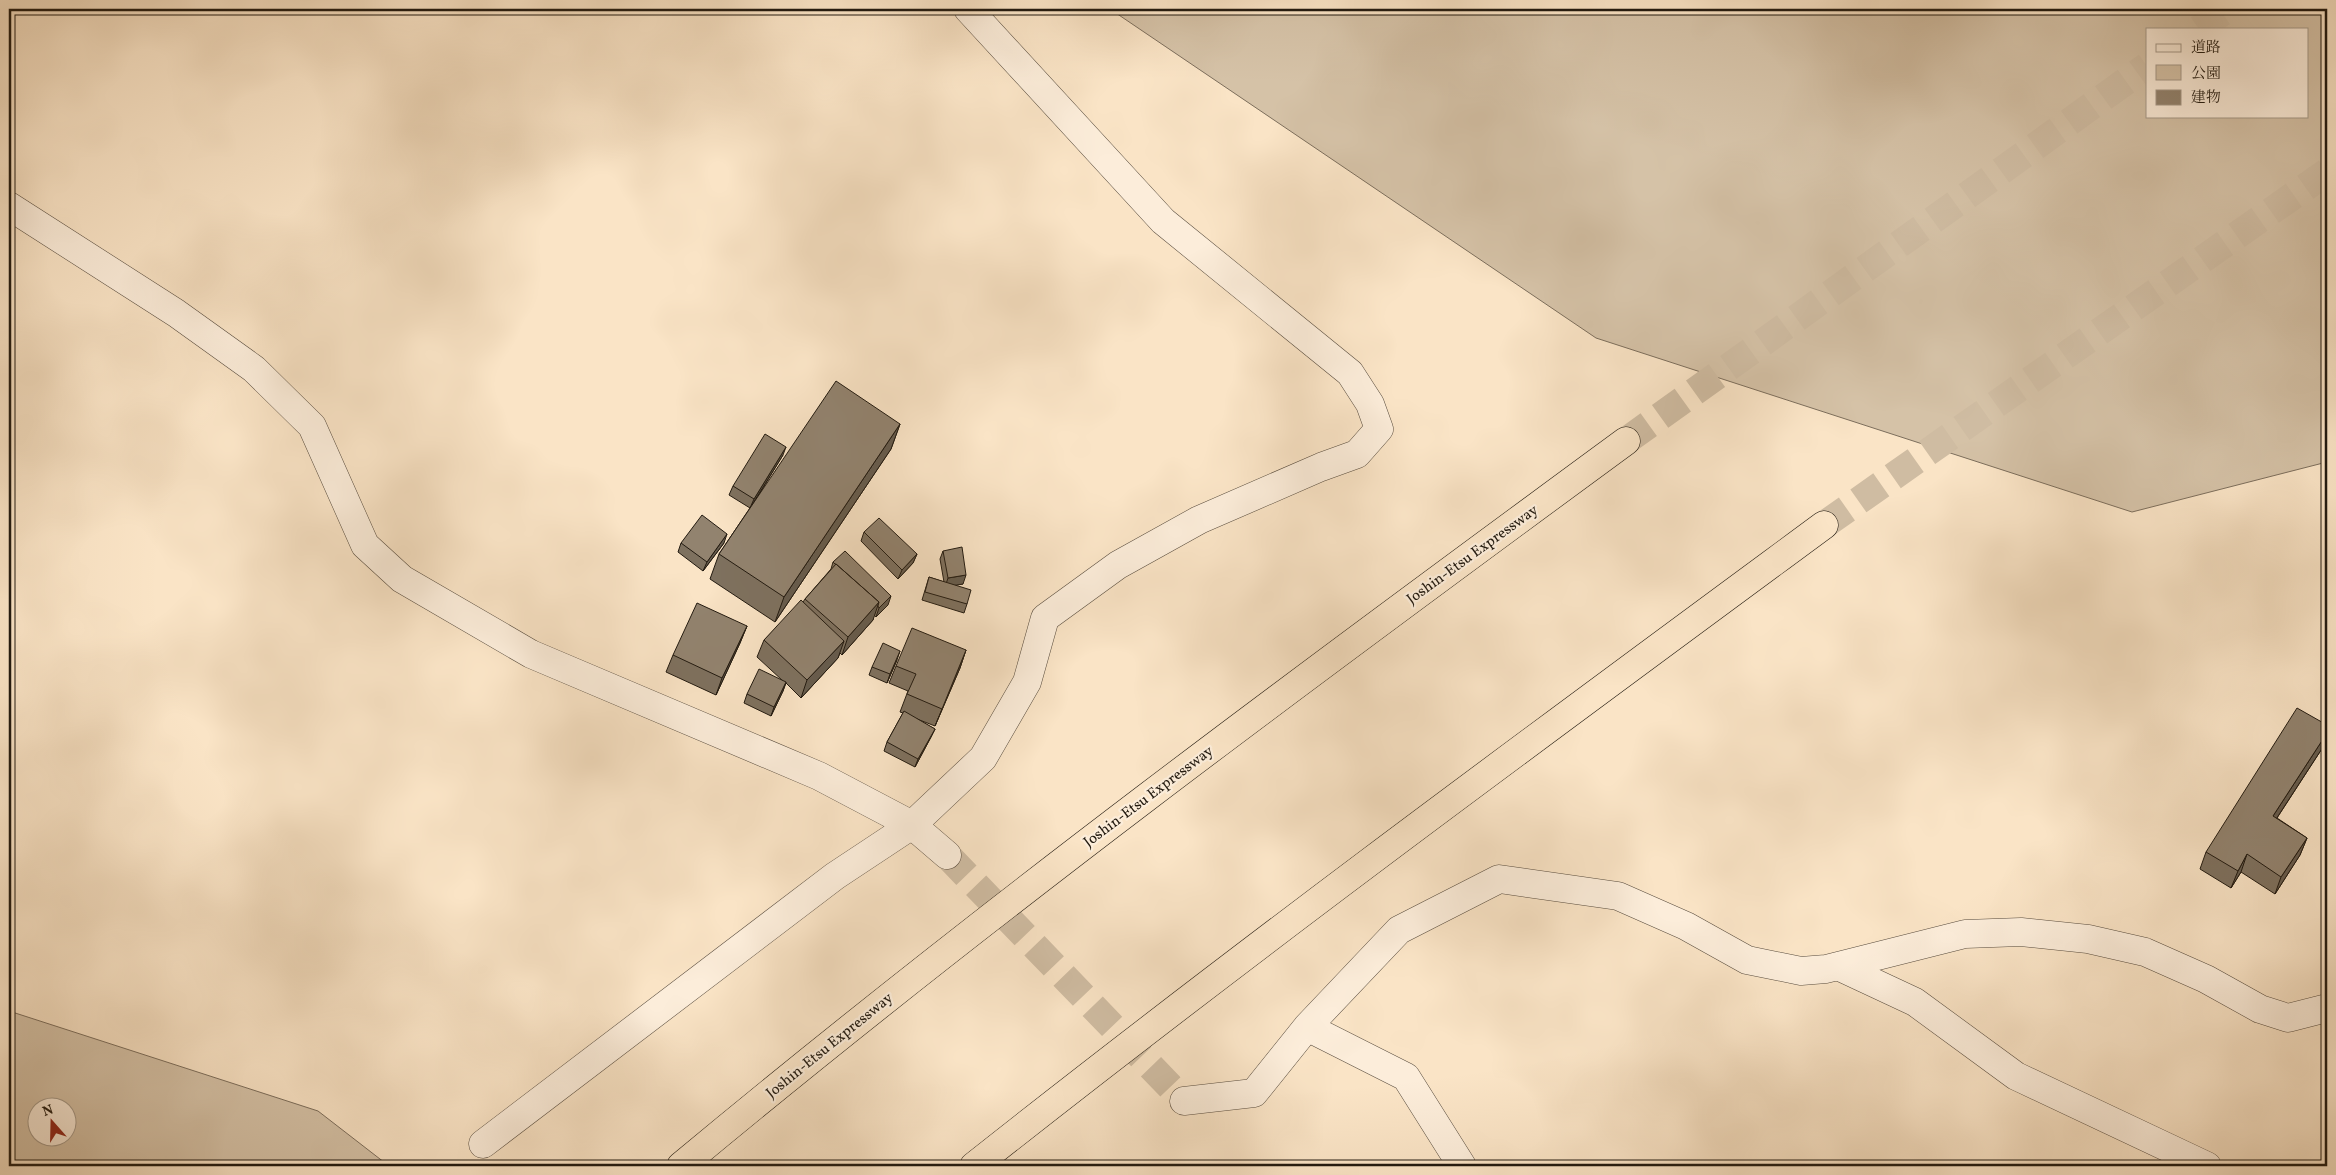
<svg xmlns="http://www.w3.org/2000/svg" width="2336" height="1175" viewBox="0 0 2336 1175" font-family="Vollkorn,'Noto Serif JP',serif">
<rect width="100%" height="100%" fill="#fae4c6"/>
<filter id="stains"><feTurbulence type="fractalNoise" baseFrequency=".004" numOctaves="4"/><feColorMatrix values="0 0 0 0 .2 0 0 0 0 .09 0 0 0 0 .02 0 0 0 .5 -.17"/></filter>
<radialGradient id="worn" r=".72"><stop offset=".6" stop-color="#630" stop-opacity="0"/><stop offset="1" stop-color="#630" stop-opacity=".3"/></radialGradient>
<!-- green -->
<path fill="#d5c2a7" stroke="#7c6e5c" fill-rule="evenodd" d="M1110 9H2327V462L2132 512 1596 338ZM2147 29H2307V116H2147Z
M9 1011 318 1111 389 1166H9ZM38 1108H68V1138H38Z"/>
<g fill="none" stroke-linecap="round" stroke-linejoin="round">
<!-- street-tunnel -->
<path stroke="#cfbca2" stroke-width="28" stroke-dasharray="28 14" stroke-linecap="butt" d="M947 855 1184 1101"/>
<!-- highway-tunnel -->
<path stroke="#cfbca2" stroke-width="28" stroke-dasharray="28 14" stroke-linecap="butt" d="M2199 29 2227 9
M1626 441 2147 66
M1824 525 2327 172"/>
<defs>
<path id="street" d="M9 206 176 313 254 369 312 426 365 545 402 579 531 654 819 776 912 825 947 855
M1838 966 1915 1002 2016 1076 2207 1166
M1307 1027 1406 1077 1462 1166
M1184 1101 1254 1093 1307 1027 1399 930 1499 879 1618 896 1686 926 1747 960 1801 971 1826 969 1965 934 2021 932 2088 939 2145 952 2206 979 2260 1009 2288 1018 2327 1008
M483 1144 835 876 912 825 983 758 1027 682 1045 618 1118 565 1199 520 1321 467 1357 454 1379 429 1370 404 1350 373 1163 221 968 9"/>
<path id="highway" d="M681 1166C986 912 1306 676 1626 441
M974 1166C1252 946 1538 736 1824 525"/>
</defs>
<!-- street casing -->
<use href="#street" stroke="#584c3e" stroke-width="29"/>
<!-- highway casing -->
<use href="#highway" stroke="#221a10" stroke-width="29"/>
<!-- street -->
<use href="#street" stroke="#fcedda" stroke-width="28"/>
<!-- highway -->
<use href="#highway" stroke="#fae4c6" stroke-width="28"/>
</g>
<!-- wall -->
<path fill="#7e715f" stroke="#221a10" d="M900 424 891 449 775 622 710 579 719 554 750 508 729 495 733 486 783 455 752 506Z
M864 532 917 554 913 563 898 579 861 541Z
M681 543H724L703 571 678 552Z
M943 551 963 584 956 585 967 604 964 613 922 600 929 577 944 582 940 559Z
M833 562 888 605 876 617 874 615 873 620 842 655 840 653 838 658 801 698 786 683 783 691 771 716 744 703 747 694 783 681 757 657 764 640 803 602 805 599 831 569Z
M747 626 740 643 716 695 666 672 673 655Z
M966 650 960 668 935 726 917 719 935 729 931 737 915 767 884 751 887 742 903 713 900 712 908 691 889 683 896 666Z
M897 660 887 683 869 675 872 667Z
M2325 744 2277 818 2307 838 2300 855 2275 894 2241 872 2231 888 2200 869 2206 852Z"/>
<!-- shaded-wall -->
<path fill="#665c4e" stroke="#221a10" d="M900 424 891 449 775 622 784 597Z
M786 447 783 455 750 508 754 499Z
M727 534 724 543 703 571 707 562Z
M917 554 913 563 898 579 902 570Z
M966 575 963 584 945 587 948 578Z
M891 596 888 605 876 617 879 608Z
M879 602 873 620 842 655 848 637Z
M747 626 740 643 716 695 722 678Z
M844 641 838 658 801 698 807 680Z
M966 650 960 668 935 726 942 709Z
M900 651 897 660 887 683 890 674Z
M786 682 783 691 771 716 774 707Z
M935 729 931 737 915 767 918 759Z
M2327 733V738L2325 744 2267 833 2273 816Z
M2307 838 2300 855 2275 894 2281 877Z
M2247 854 2241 872 2231 888 2238 871Z"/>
<!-- building -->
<path fill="#92836f" stroke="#221a10" d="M836 381 900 424 784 597 719 554Z
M765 434 786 447 754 499 733 486Z
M702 515 727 534 707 562 681 543Z
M879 518 917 554 902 570 864 532Z
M962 547 966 575 948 578 943 551Z
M845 551 891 596 879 608 878 606 879 602 836 564H835L833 562Z
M836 564 879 602 848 637 805 599Z
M929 577 971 590 967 604 925 592Z
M801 600 844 641 807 680 764 640Z
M697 603 747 626 722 678 673 655Z
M912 628 966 650 942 709 907 694 916 674 896 666Z
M883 643 900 651 890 674 872 667Z
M759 669 786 682 774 707 747 694Z
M2297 708 2327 725V733L2273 816 2307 838 2281 877 2247 854 2238 871 2206 852Z
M904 711 935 729 918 759 887 742Z"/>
<g text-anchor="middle" stroke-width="4.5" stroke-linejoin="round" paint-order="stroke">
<!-- street labels -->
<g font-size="15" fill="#221a10" stroke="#fcedda">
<text transform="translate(1472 554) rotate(-36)" y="5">Joshin-Etsu Expressway</text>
<text transform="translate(1148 796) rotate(-37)" y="5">Joshin-Etsu Expressway</text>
<text transform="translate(829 1045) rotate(-39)" y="5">Joshin-Etsu Expressway</text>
</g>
</g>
<!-- margin -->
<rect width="2336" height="1175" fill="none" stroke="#fae4c6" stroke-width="30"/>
<rect x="10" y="10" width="2316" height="1155" fill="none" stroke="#221a10" stroke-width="2.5"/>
<rect x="15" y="15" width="2306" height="1145" fill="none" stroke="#221a10"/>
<!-- legend -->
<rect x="2146" y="28" width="162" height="90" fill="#fcedda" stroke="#a59989"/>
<rect x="2156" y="44" width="25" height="8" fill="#fcedda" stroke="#a59989"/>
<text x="2191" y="52" font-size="15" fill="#221a10">道路</text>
<rect x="2156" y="65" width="25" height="15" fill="#d5c2a7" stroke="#a59989"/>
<text x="2191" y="78" font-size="15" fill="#221a10">公園</text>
<rect x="2156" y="90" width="25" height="15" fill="#92836f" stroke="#a59989"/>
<text x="2191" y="102" font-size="15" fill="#221a10">建物</text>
<!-- north arrow -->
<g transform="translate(52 1122) rotate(340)"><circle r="24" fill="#fcedda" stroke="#a59989"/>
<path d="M0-4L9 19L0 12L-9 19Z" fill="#8f2418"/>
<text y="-8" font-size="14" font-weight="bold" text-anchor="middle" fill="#221a10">N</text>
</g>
<rect width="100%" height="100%" filter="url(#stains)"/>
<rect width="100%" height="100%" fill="url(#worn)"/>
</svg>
